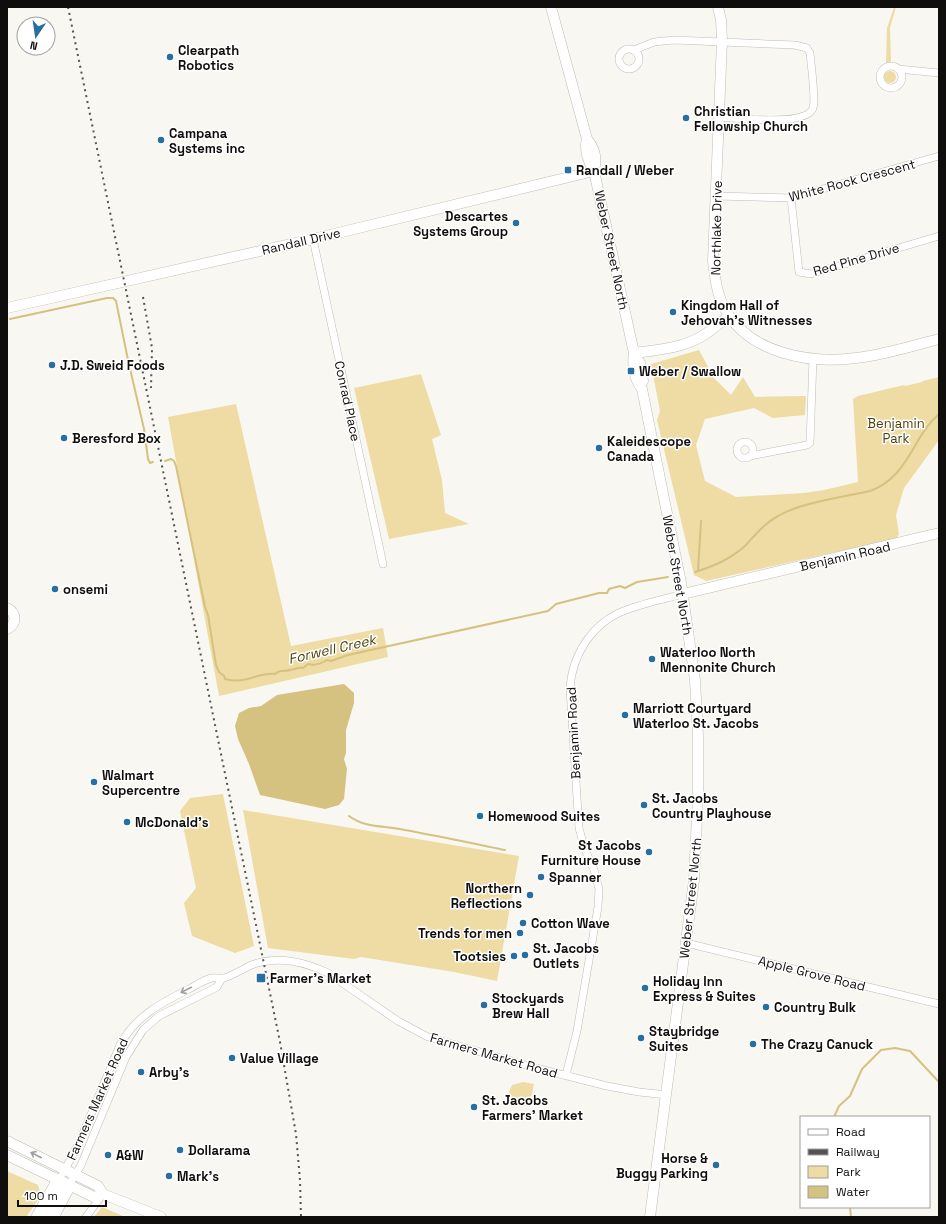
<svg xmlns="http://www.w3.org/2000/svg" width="946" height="1224" viewBox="0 0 946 1224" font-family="'Space Grotesk',sans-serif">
<rect width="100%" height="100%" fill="#f9f7f1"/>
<!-- green -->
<path fill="#eedca4" d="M894 7H896L890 28 891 62 886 63 887 28Z
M884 77a6 6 0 1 1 12 0a6 6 0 1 1-12 0Z
M699 350 714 378 731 395 743 377 755 397 806 396 805 415 773 418 754 408 705 419 696 445 705 481 736 497 804 493 824 490 858 482 853 399 858 396 904 385 905 386 922 382 923 381 939 377V440L904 488 896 515 899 535 897 536 898 538 706 581 694 575 657 420 660 411 651 364Z
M421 374 441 435 432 439 442 480 445 513 469 524 389 539 354 388Z
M236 404 291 646 383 628 388 657 219 696 168 417Z
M223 794 254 946 235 953 192 936 184 903 196 888 180 811 190 798Z
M243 810 519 856 497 981 454 972 361 957 354 959 268 948Z
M523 1082 534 1084 530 1102 519 1099 517 1104 506 1099 512 1085Z
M7 1171 38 1185 41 1196 26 1217H7Z
M102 1207 125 1217H94Z"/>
<!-- water -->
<path fill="#d5c180" d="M344 684 354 693V703L346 730V753L344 759 347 769 344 799 339 805 325 809 260 795 249 764 238 739 235 726 239 713 249 708 261 706 277 695Z"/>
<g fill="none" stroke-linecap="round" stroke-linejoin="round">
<!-- stream -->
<path stroke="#d5c180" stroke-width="2" d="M10 319 107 298H113L116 301 128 360 144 429 148 459 150 463 153 462
M165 461 171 459 174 461 176 466 205 607 208 615 216 665 219 672 224 676 225 679C245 685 258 672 275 674 280 669 285 672 290 670 296 669 298 667 303 668L308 664C314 666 322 663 327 660L331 661 348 655 548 611 556 604 599 593H607L609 589 620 586 625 588 637 582 668 577
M698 571 701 521
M695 572C714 566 731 559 746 545 756 534 765 523 778 516 800 503 843 497 870 491 909 477 912 437 939 414
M349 816C367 829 384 825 405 830 438 836 471 843 505 850
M834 1117 839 1106 850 1096 862 1069 881 1050 895 1048 910 1051 939 1082
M850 1207 851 1217"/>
<defs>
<path id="street" d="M619 59a10 10 0 1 1 20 0a10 10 0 1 1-20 0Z
M634 50 654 42 674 40 795 45 807 48 810 53C811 65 816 99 813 108 807 127 735 118 719 117
M880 77a11 11 0 1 1 22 0a11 11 0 1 1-22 0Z
M898 69 939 73
M716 196 791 198 939 156
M791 198 799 272 811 274 939 236
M313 239 383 564
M737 450a8 8 0 1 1 16 0a8 8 0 1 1-16 0Z
M750 456 807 445 810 443 813 358
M686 943 939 1004
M566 1075 577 1031 598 907 599 889 594 870 584 847 579 828 570 689C572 654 593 622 626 610 644 603 664 599 683 594
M63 1173 79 1143 120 1045C135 1017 159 1004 187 990 195 986 203 980 212 978 215 977 220 979 224 978 234 975 244 968 254 964 279 956 306 962 328 973L398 1021 428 1037 536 1068 607 1086 639 1092 667 1095
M69 1185 81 1165 126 1057 143 1030 159 1016 217 987 222 978
M86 1217 103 1194"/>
<path id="secondary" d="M551 7 587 139C595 148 597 159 594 171
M718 7 721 20 722 41 713 261C715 278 717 296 726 311 751 354 811 364 856 358 884 355 912 346 939 339
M587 139C584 149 588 162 594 171L634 353 640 363 643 381
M7 308 313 239 594 171
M634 353C632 365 634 379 642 389L681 583 695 680 698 736V796L694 880 650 1217
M634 353C657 350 684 348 704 335 713 329 721 322 729 316
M683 594 939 533
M7 608C17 613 17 624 7 629
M7 1141 98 1186 103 1194 161 1217
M7 1155 94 1197 103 1194"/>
<path id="highway" d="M38 1217 59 1180
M52 1217 69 1185"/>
</defs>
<!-- street casing -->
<use href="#street" stroke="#bebcb6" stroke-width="8"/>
<!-- secondary casing -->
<use href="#secondary" stroke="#bebcb6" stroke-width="11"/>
<!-- highway casing -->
<use href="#highway" stroke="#bebcb6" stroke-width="14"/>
<!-- street -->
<use href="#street" stroke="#fff" stroke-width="7"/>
<!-- secondary -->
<use href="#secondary" stroke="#fff" stroke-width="10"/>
<!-- highway -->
<use href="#highway" stroke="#fff" stroke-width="13"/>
<!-- rail -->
<path stroke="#545350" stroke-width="2" stroke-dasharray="2 4" stroke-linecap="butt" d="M68 7 280 1042 296 1134 300 1180 301 1217
M143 297 152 348 151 388"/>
</g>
<!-- one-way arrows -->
<defs><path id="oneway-shaft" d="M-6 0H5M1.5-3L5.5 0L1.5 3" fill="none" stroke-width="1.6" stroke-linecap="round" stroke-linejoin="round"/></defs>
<g stroke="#9f9f9e">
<use href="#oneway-shaft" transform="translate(186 990) rotate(153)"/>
<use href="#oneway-shaft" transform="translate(36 1155) rotate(-153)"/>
</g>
<!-- markers -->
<g fill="#256fa3" stroke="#fff" stroke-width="1.5">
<circle cx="170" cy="57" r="4"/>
<circle cx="686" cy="118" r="4"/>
<circle cx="161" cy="140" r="4"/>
<rect x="564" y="166" width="8" height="8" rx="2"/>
<circle cx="516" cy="223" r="4"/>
<circle cx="673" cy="312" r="4"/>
<circle cx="52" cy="365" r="4"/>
<rect x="627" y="367" width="8" height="8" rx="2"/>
<circle cx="64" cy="438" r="4"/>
<circle cx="599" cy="448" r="4"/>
<circle cx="55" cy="589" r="4"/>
<circle cx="652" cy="659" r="4"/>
<circle cx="625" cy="715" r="4"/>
<circle cx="94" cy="782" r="4"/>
<circle cx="644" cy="805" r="4"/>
<circle cx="480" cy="816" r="4"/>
<circle cx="127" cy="822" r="4"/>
<circle cx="649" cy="852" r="4"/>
<circle cx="541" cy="877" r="4"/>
<circle cx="530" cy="895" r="4"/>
<circle cx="523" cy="923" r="4"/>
<circle cx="520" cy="933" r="4"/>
<circle cx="525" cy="955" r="4"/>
<circle cx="514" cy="956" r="4"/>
<rect x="256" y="973" width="10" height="10" rx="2"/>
<circle cx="645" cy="988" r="4"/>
<circle cx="484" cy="1005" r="4"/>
<circle cx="766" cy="1007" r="4"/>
<circle cx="641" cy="1038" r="4"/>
<circle cx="753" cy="1044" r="4"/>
<circle cx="232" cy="1058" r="4"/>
<circle cx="141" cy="1072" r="4"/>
<circle cx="474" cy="1107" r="4"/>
<circle cx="180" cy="1150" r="4"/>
<circle cx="108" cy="1155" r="4"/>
<circle cx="716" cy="1165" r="4"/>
<circle cx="169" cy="1176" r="4"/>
</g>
<g text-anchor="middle" stroke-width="3" stroke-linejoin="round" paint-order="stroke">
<!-- poi labels -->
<g font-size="13" font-weight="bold" fill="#0f0e0c" stroke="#fff" text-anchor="start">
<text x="178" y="55">Clearpath<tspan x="178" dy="15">Robotics</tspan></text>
<text x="694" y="116">Christian<tspan x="694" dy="15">Fellowship Church</tspan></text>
<text x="169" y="138">Campana<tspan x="169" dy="15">Systems inc</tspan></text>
<text x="576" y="175">Randall / Weber</text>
<text x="508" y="221" text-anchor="end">Descartes<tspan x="508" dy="15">Systems Group</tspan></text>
<text x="681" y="310">Kingdom Hall of<tspan x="681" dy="15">Jehovah's Witnesses</tspan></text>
<text x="60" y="370">J.D. Sweid Foods</text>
<text x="639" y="376">Weber / Swallow</text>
<text x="72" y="443">Beresford Box</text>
<text x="607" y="446">Kaleidescope<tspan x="607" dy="15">Canada</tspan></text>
<text x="63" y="594">onsemi</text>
<text x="660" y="657">Waterloo North<tspan x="660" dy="15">Mennonite Church</tspan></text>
<text x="633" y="713">Marriott Courtyard<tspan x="633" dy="15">Waterloo St. Jacobs</tspan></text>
<text x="102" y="780">Walmart<tspan x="102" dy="15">Supercentre</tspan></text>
<text x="652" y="803">St. Jacobs<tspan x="652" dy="15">Country Playhouse</tspan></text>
<text x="488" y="821">Homewood Suites</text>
<text x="135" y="827">McDonald's</text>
<text x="641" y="850" text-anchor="end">St Jacobs<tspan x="641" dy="15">Furniture House</tspan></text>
<text x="549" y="882">Spanner</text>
<text x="522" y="893" text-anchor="end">Northern<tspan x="522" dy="15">Reflections</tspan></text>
<text x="531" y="928">Cotton Wave</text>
<text x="512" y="938" text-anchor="end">Trends for men</text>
<text x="533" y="953">St. Jacobs<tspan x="533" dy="15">Outlets</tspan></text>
<text x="506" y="961" text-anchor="end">Tootsies</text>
<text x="270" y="983">Farmer's Market</text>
<text x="653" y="986">Holiday Inn<tspan x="653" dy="15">Express &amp; Suites</tspan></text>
<text x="492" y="1003">Stockyards<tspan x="492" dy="15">Brew Hall</tspan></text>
<text x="774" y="1012">Country Bulk</text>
<text x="649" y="1036">Staybridge<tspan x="649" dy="15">Suites</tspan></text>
<text x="761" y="1049">The Crazy Canuck</text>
<text x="240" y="1063">Value Village</text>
<text x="149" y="1077">Arby's</text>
<text x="482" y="1105">St. Jacobs<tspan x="482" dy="15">Farmers' Market</tspan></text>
<text x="188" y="1155">Dollarama</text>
<text x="116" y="1160">A&amp;W</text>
<text x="708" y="1163" text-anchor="end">Horse &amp;<tspan x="708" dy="15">Buggy Parking</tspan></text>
<text x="177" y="1181">Mark's</text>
</g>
<!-- street labels -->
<g font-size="13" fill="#0f0e0c" stroke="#fff">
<text transform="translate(852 180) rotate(-15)" y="5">White Rock Crescent</text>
<text transform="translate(716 228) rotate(-89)" y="5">Northlake Drive</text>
<text transform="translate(301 241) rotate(-13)" y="5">Randall Drive</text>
<text transform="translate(612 250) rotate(78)" y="5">Weber Street North</text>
<text transform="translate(856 259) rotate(-16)" y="5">Red Pine Drive</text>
<text transform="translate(348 401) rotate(78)" y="5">Conrad Place</text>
<text transform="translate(845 556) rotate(-13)" y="5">Benjamin Road</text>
<text transform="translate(678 575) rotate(80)" y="5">Weber Street North</text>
<text transform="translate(573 733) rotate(-93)" y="5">Benjamin Road</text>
<text transform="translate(690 898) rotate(-84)" y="5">Weber Street North</text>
<text transform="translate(812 973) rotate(14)" y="5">Apple Grove Road</text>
<text transform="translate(494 1055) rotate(16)" y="5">Farmers Market Road</text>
<text transform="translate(97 1099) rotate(-66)" y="5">Farmers Market Road</text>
</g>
<!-- park labels -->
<g font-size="13" fill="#4e400c" stroke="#fff">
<text x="896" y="428">Benjamin<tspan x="896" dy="15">Park</tspan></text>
</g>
<!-- water labels -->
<g font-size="14" font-style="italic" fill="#50420f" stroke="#fff">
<text transform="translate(332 649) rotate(-13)" y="5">Forwell Creek</text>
</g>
</g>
<!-- border -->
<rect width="946" height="1224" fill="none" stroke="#0f0e0c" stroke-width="16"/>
<!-- legend -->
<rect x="800" y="1116" width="130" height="92" fill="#ffffff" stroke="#9f9f9e"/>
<rect x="808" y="1129" width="20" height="6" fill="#ffffff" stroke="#9f9f9e"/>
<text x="836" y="1136" font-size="12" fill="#0f0e0c">Road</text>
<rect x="808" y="1149" width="20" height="6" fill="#545350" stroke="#9f9f9e"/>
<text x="836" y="1156" font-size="12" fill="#0f0e0c">Railway</text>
<rect x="808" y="1166" width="20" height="12" fill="#eedca4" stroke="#9f9f9e"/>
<text x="836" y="1176" font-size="12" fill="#0f0e0c">Park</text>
<rect x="808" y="1186" width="20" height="12" fill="#d5c180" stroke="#9f9f9e"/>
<text x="836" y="1196" font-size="12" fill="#0f0e0c">Water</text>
<!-- north arrow -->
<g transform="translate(36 36) rotate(193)"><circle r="19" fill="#ffffff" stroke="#9f9f9e"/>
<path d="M0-3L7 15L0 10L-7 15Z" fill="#256fa3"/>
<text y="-6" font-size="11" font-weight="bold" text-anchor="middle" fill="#0f0e0c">N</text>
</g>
<!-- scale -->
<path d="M18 1200v6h88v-6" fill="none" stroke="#0f0e0c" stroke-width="2"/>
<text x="24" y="1200" font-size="12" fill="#0f0e0c" stroke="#ffffff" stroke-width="3" paint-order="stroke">100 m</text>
</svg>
